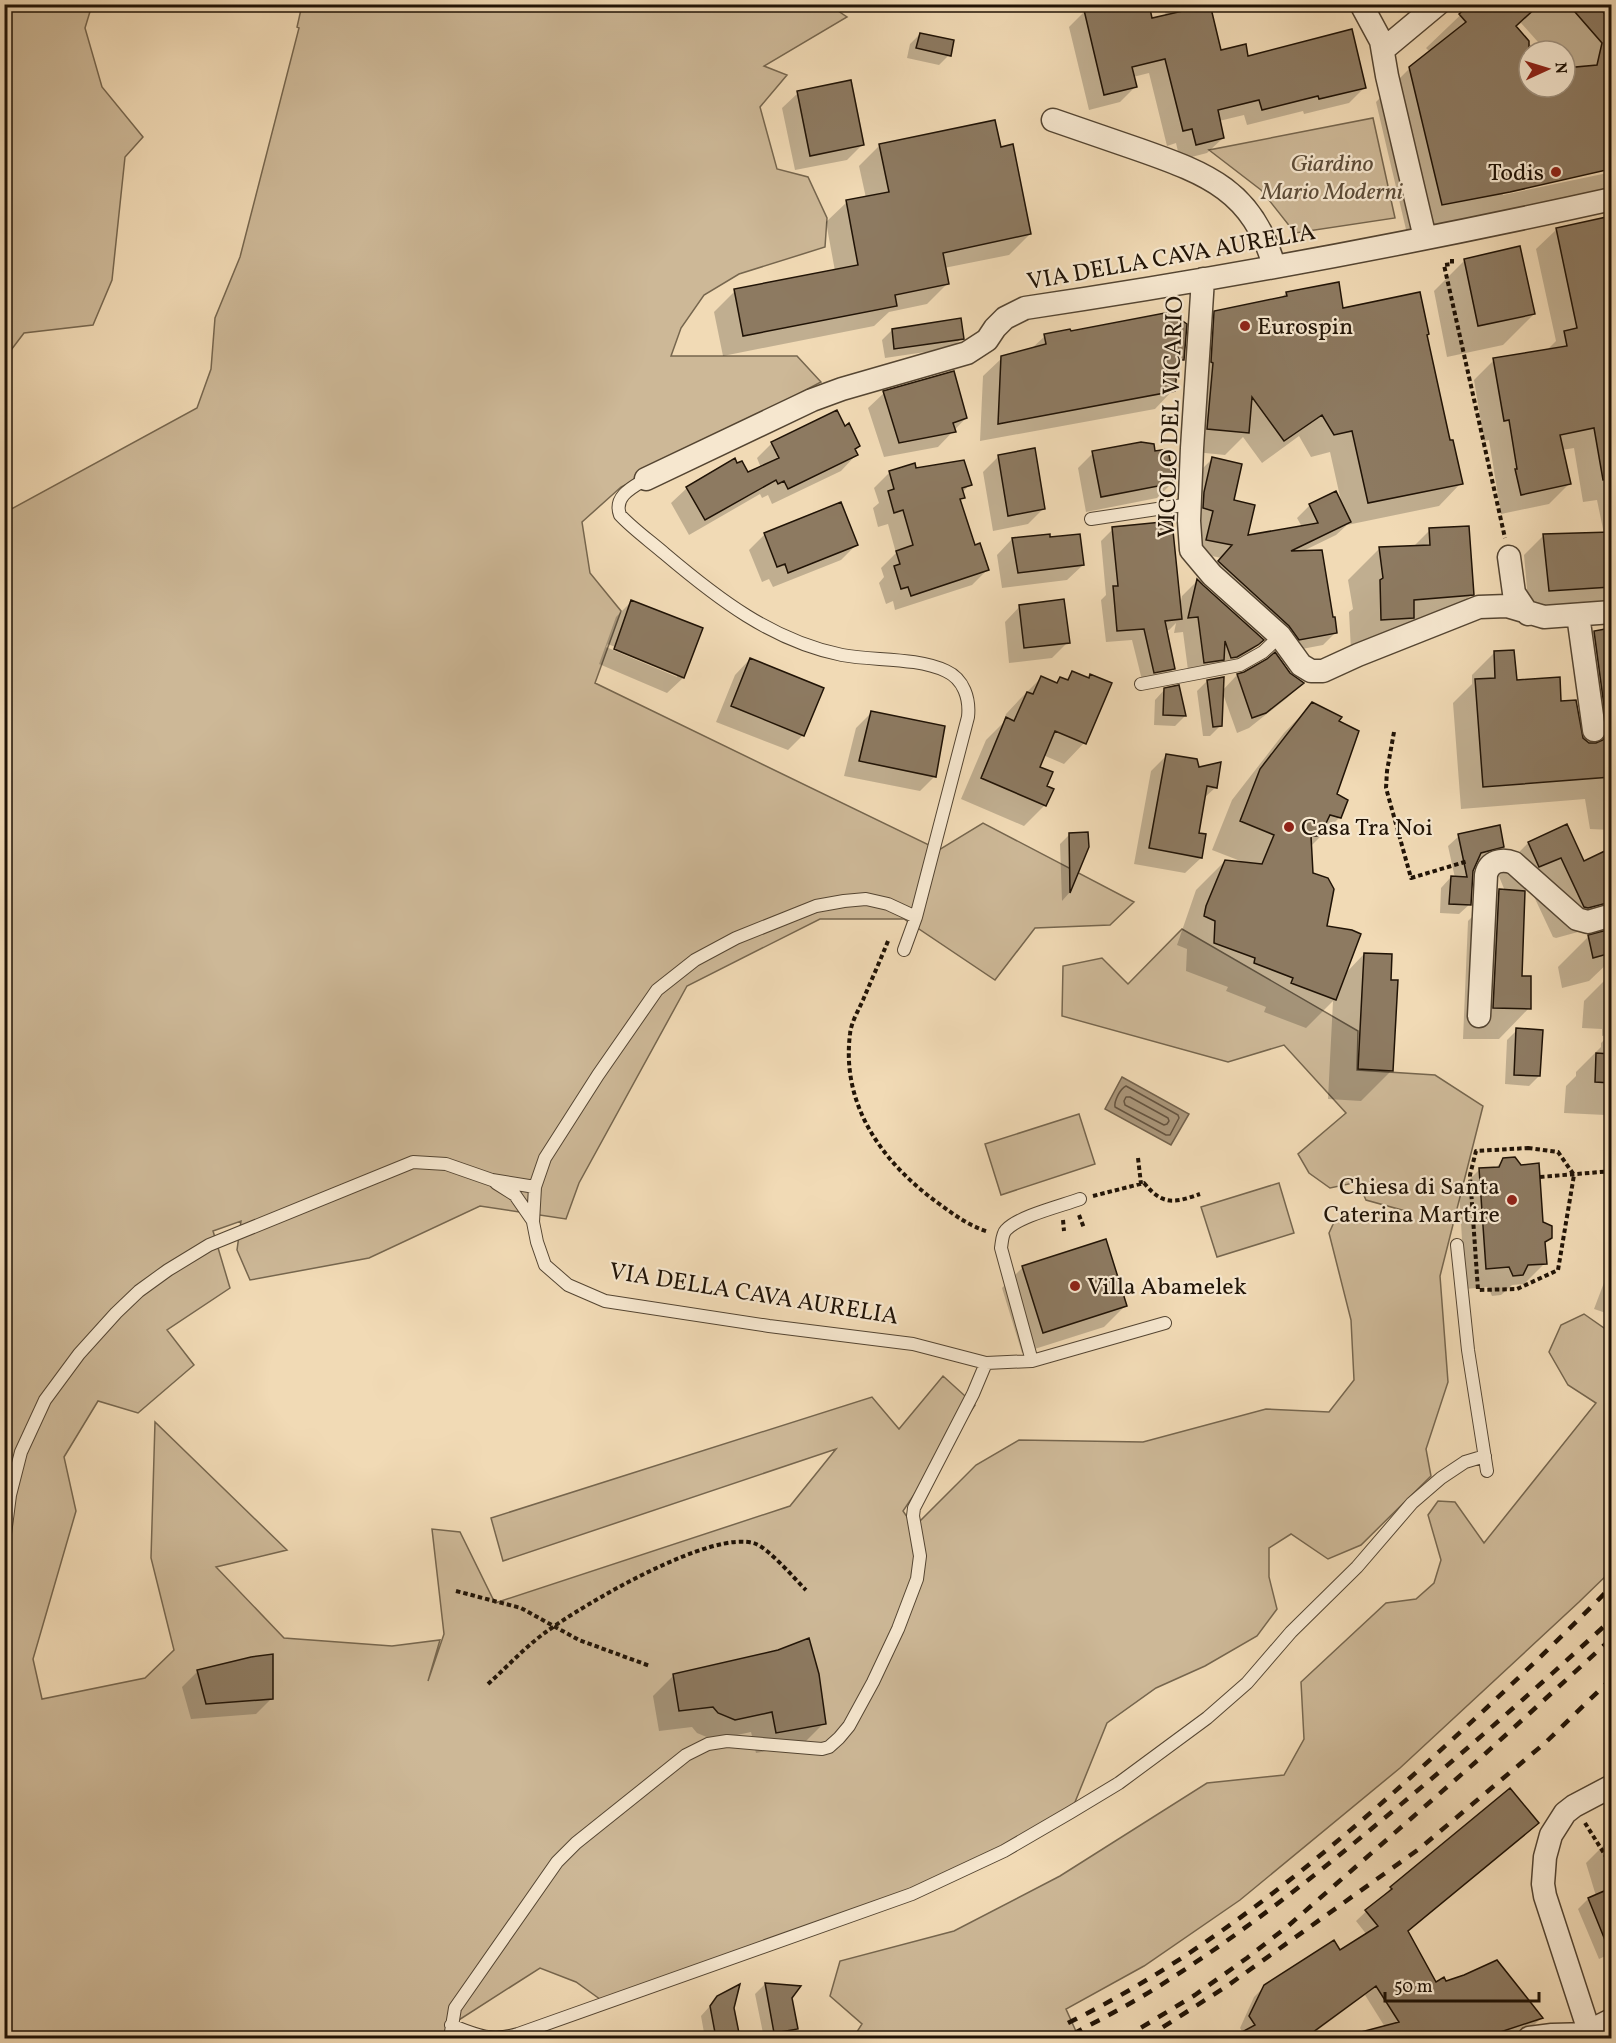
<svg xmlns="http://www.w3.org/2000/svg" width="1616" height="2043" viewBox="0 0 1616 2043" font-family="Vollkorn,serif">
<rect width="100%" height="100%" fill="#f1dab5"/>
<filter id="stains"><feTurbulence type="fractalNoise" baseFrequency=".00333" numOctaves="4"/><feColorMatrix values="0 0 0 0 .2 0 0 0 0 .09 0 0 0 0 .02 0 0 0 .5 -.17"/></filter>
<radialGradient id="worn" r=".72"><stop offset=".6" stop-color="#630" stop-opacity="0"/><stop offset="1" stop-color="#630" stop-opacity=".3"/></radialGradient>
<!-- green -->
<path fill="#cdb897" stroke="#76664e" stroke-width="1.5" d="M5 4 92 5 85 28 102 87 143 137 125 157 112 280 93 325 24 333 5 358Z
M302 5H829L847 17 764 66 787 75 760 107 777 169 808 177 827 218 825 247 739 274 704 295 681 328 671 356H797L821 382 621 487 582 522 590 573 621 611 595 683 939 850 983 823 1134 902 1110 925 1035 928 995 980 904 919H820L687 986 579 1183 566 1219 480 1206 369 1258 250 1280 237 1250 241 1221 213 1231 230 1288 167 1330 194 1365 138 1413 98 1401 64 1457 76 1511 33 1659 42 1699 145 1678 174 1650 151 1558 155 1422 287 1550 216 1567 284 1638 392 1646 440 1640 428 1681 444 1634 432 1529 460 1532 495 1603 790 1506 836 1449 503 1561 491 1518 872 1397 899 1429 943 1376 975 1405 903 1511 914 1527 976 1465 1019 1440 1143 1442 1266 1409 1329 1412 1354 1380 1351 1320 1329 1233 1335 1220 1359 1211 1404 1218 1409 1212 1366 1200 1358 1182 1330 1188 1309 1173 1298 1154 1346 1113 1284 1045 1228 1062 1062 1016 1063 966 1102 958 1128 984 1182 929 1358 1031 1357 1070 1435 1075 1483 1106 1440 1276 1448 1382 1426 1449 1431 1476 1361 1545 1328 1559 1291 1534 1269 1548V1577L1277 1609 1257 1636 1205 1666 1156 1688 1107 1723 1071 1812 966 1870 604 2002 576 1982 540 1968 451 2025 450 2038H5L4 513 197 408 211 369 215 318 240 257 299 28 297 27Z
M1373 118 1395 218 1295 233 1261 190 1209 150Z
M1079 1114 1095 1164 1001 1195 985 1144Z
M1279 1183 1294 1233 1217 1257 1201 1207Z
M1584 1314 1611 1333 1612 1570 1579 1602 1400 1768 1240 1900 1144 1966 1066 2009 1079 2038H853L862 2024 830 1996 840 1961 954 1931 1060 1876 1207 1783 1284 1775 1304 1739 1301 1682 1386 1603 1416 1599 1434 1583 1441 1560 1428 1515 1438 1501 1455 1502 1484 1543 1596 1403 1568 1385 1549 1352 1561 1325Z"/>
<!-- water -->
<path fill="#aa967a" stroke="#73624c" stroke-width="1.5" d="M1122 1077 1189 1114 1171 1145 1105 1109Z"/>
<!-- shadow -->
<path fill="#0003" fill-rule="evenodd" d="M1163 4H1208L1220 52 1365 87 1349 103 1304 114 1303 111 1247 125 1244 115 1219 121 1223 138 1207 153 1180 160 1176 143 1167 146 1149 73 1133 77 1135 87 1120 102 1089 110 1069 27 1085 11 1151 20 1166 16Z
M1472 4H1597L1609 21 1612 7V168L1502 192 1503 195 1612 172V196L1408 238 1376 102 1410 68 1430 52 1426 48ZM1521 23 1546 51H1565V87H1529V51H1536L1515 28Z
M920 34 949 55 939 65 907 58 910 44Z
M798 93 863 144 847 160 795 170 782 108Z
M880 145 999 149 1030 234 1009 255 944 268 948 283 927 304 889 312 874 326 723 356 714 312 735 291 835 271 826 222 847 202 866 198 859 166Z
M1612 218V603L1529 611 1524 555 1544 535 1604 534 1597 500 1583 502 1574 448 1562 450 1569 484 1549 504 1501 514 1489 440 1484 441 1474 380 1494 360 1546 351 1556 341 1536 249 1557 229Z
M1465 260 1534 314 1503 345 1447 357 1434 291Z
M1286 293 1425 335 1449 442 1461 483 1439 506 1347 525 1336 535 1301 552 1336 632 1323 645 1286 652 1206 575 1221 558 1194 552 1201 523 1191 521 1199 472 1212 459 1232 501 1247 537 1302 527 1297 518 1310 505 1341 501 1330 452 1311 457 1299 436 1262 463 1243 437 1225 455 1185 451 1193 335 1215 313 1280 299Z
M892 330 962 338 952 348 885 358 882 340Z
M1045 336 1183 360 1176 367 1173 390 1155 409 980 441 983 376 1002 358 1031 349Z
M884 393 966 418 938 447 884 457 868 408Z
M844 428 859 446 854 450 856 455 841 471 772 504 768 495 762 498 760 494 689 535 671 503 687 488 748 474 761 468 757 458 772 443Z
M1093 453H1154L1173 482 1157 498 1086 512 1078 468Z
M999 456 1044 508 1028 524 993 531 983 472Z
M915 470 970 484 962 493 963 497 959 502 974 546 987 570 972 585 895 610 893 601 886 604 879 583 884 577 881 568 896 553 888 524 878 527 873 508 879 503 874 488 890 472Z
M1113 529 1180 606 1182 596 1197 581 1262 640 1241 661 1189 678 1183 632 1174 633 1176 623 1169 630 1165 631 1173 669 1161 681 1143 684 1132 640 1106 642 1101 600 1106 595 1101 541Z
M1430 530 1472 594 1441 625 1351 650 1349 612 1353 609 1348 580 1379 549 1412 548Z
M765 534 856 545 841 560 773 587 769 579 762 582 749 550Z
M1012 539 1083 565 1067 580 1002 588 997 555Z
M632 601 701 629 683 678 667 693 599 664 616 617ZM608 644 677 674V677L606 647Z
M1020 606 1068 642 1052 658 1009 663 1005 622Z
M1612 630V830L1590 829 1585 799 1461 809 1453 703 1472 684V675L1494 653 1516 682 1560 703 1578 719 1581 718 1572 655 1594 632Z
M750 659 803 735 788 750 716 722 735 675Z
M1072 673 1087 679 1091 676 1084 743 1064 764 1043 755 1038 767 1045 787V805L1024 826 961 799 986 740 1003 723 1006 714 1020 699 1041 678 1055 684 1060 679 1065 681Z
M1245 674H1289L1302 683 1287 698 1249 728 1237 733 1222 691 1237 675Z
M1207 681 1220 726 1210 736H1203L1197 691Z
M1165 689 1185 716 1175 726 1154 725 1155 700Z
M1312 704 1337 721 1335 795 1340 817 1311 846 1312 874 1325 927 1344 975 1364 954 1392 1070 1361 1101 1328 1099 1333 1001 1306 1028 1264 1012 1266 1007 1226 991 1228 987 1186 971 1187 949 1177 945 1196 890 1225 861 1243 862 1212 850 1232 800 1284 733Z
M871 713 935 776 920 791 844 776 856 728Z
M1167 755 1197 769 1216 787 1203 799 1197 834 1201 858 1185 873 1134 864 1151 771Z
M1566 826 1584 862 1607 852 1612 862V902L1578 932 1556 938 1553 937 1530 888 1523 891 1520 977 1529 1008 1499 1039H1463L1468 921 1499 890 1505 891 1498 874 1528 843Z
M1070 834 1087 846 1070 892 1062 901 1060 844Z
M1459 836 1503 847 1493 857 1476 861 1472 871 1470 904 1459 914 1440 913 1441 888 1451 877 1455 878 1448 846Z
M1612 930V959L1589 981 1562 988 1558 967 1589 936Z
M1612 973V1109L1605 1115 1564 1113 1566 1086 1576 1076V1072L1601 1047V1043L1610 1034 1602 1036V1029L1582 1028 1584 1001Z
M1517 1030 1539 1076 1529 1086 1505 1084 1507 1040Z
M1504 1160 1551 1237 1544 1244 1545 1263 1524 1284 1512 1285 1501 1295 1492 1296 1488 1287 1465 1289 1459 1190 1480 1169 1495 1168Z
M1023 1267 1125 1306 1104 1327 1022 1353 1002 1288Z
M1612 1273V1315L1594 1309 1605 1280Z
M778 1651 824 1723 803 1744 756 1753 751 1732 714 1740 697 1733 692 1727 659 1731 653 1696 674 1675Z
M252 1659 271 1699 256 1714 191 1719 182 1687 197 1672Z
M1526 1833 1407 1932 1435 1984 1446 1982 1541 2018 1531 2028 1499 2038H1342L1385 2027 1365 1995 1307 2038H1235L1243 2033 1240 2028 1254 1997 1265 1986 1340 1952 1367 1935 1356 1921 1391 1888Z
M1612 1841V1953L1599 1959 1578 1909 1588 1899 1596 1896 1586 1863 1607 1842Z
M765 1984 790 1997 796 2028 786 2038H764L755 1994Z
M718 1997 733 2008 739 2038H705L701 2016Z"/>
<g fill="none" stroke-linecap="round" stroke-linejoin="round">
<!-- shore -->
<path stroke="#655440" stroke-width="1.5" d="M1126 1086 1178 1115 1179 1118 1170 1135H1166L1115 1107C1114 1101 1120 1089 1126 1086Z
M1126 1097H1130L1168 1118 1169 1121 1167 1124 1164 1125 1125 1105 1124 1101Z"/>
</g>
<!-- building -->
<path fill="#8d7a61" stroke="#201306" stroke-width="1.5" d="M1106 4H1149L1152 18 1183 11 1182 4H1210L1221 50 1246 44 1248 56 1352 29 1366 88 1319 99 1318 96 1262 110 1259 100 1218 110 1224 138 1196 145 1192 129 1183 131 1165 59 1132 67 1137 87 1104 95 1084 10Z
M1470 4H1540L1516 26 1529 41V87H1565V68L1597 65 1602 43 1568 4H1598L1611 23V169L1510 192 1442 205 1409 67 1466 22 1459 14Z
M920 33 954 40 951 56 916 48Z
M851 80 864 145 810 156 797 91Z
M995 120 1001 147 1013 144 1031 234 943 253 949 284 895 295 897 306 743 336 734 289 858 265 846 200 889 192 879 144Z
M1611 216V479L1603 480 1594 428 1560 435 1571 484 1521 495 1515 469H1517L1509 420 1504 421 1493 358 1567 346 1564 331 1577 328 1556 228Z
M1520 246 1535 314 1478 326 1464 259Z
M1339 282 1343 308 1420 292 1429 334 1427 335 1450 440H1453L1463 484 1368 503 1352 431 1334 435 1322 415 1284 441 1252 397 1249 433 1207 429 1213 363 1211 362 1214 311 1287 296 1286 292Z
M1170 312 1187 324 1184 360H1178L1175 391 998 424 1001 356 1046 344 1044 334 1070 329 1071 331Z
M961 318 964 339 894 349 892 329Z
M954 371 967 418 953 423 956 432 899 443 883 391Z
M837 410 845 426 849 423 860 446 855 449 858 455 788 489 784 481 778 484 776 480 705 520 686 487 735 458 737 463 742 461 748 472 779 458 771 442Z
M1141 442 1154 444 1155 451 1168 449 1174 483 1101 497 1092 451Z
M1035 448 1045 509 1008 516 998 455Z
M1212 457 1242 464 1234 500 1255 505 1248 535 1318 523 1309 504 1336 491 1351 522 1291 551 1322 550 1333 617H1335L1337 633 1299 640 1289 626 1218 561 1232 545 1206 540 1213 511 1203 508 1204 492Z
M964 460 972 485 962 488 965 498 960 499 975 545 980 543 989 570 911 596 908 587 901 589 894 566 900 564 896 551 913 545 903 510 894 513 888 491 894 489 889 471 915 463 916 468Z
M841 502 858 545 788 573 785 564 777 567 764 533Z
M1172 521 1182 619 1165 621 1175 669 1154 673 1144 629 1117 631 1113 586H1118L1112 527Z
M1469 526 1474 595 1414 600V618L1381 620 1380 580 1383 578 1379 547 1430 545 1429 528Z
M1611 532V587L1549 591 1543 534Z
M1050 534V537L1080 534 1084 565 1018 573 1012 538Z
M1197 579 1203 585 1264 640 1258 645 1237 657 1231 658 1225 641 1224 660 1204 663 1198 617 1188 618Z
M1064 599 1070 643 1024 648 1019 605Z
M631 600 703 628 684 678 614 649Z
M1611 628V777L1483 787 1475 679 1495 678 1494 651 1514 650 1517 680 1560 677 1561 701 1576 700 1583 738 1589 743H1596L1603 740 1606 736 1607 728 1594 631Z
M1275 652 1290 673 1304 683 1266 713 1252 718 1237 674 1244 672 1267 659Z
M750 658 824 688 804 736 731 706Z
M1072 671 1089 678 1090 674 1112 683 1086 744 1055 731 1040 767 1053 772 1047 786 1054 789 1046 806 981 778 1006 717 1014 721 1027 692 1033 694 1041 676 1057 683 1060 677 1068 680Z
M1224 677 1222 726 1213 727 1207 680Z
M1179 685 1186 716 1163 715 1164 688Z
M1312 702 1342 717 1339 721 1359 731 1337 794 1348 800 1341 818 1330 815 1320 836H1311L1313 873 1328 878 1334 889 1327 926 1352 930 1361 934 1336 1000 1291 983 1293 978 1254 963 1255 958 1214 943 1215 921 1204 916 1206 906 1225 860 1262 864 1274 835 1240 821 1260 769Z
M871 711 945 726 936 777 859 761Z
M1166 754 1197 759 1199 767 1221 762 1217 788 1207 786 1199 833 1206 834 1202 858 1149 848Z
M1567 824 1584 861 1611 848V902L1588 908 1584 907 1561 858 1539 867 1528 842Z
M1500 825 1504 847 1481 853 1473 871 1471 905 1449 904 1451 876 1467 877 1458 834Z
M1088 832 1089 847 1070 893 1069 833Z
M1499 889 1525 891 1522 976H1531V1009L1493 1008Z
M1611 929V953L1593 958 1588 935Z
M1364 953 1392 954 1391 980H1398L1393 1071 1358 1069Z
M1516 1028 1543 1030 1540 1076 1514 1075Z
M1596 1053 1611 1054V1083L1595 1082Z
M1515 1157 1521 1165 1539 1163 1543 1222 1552 1226V1238L1545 1242 1547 1264 1528 1265 1523 1275 1513 1276 1509 1267 1486 1269 1479 1168 1499 1167 1503 1158Z
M1106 1239 1127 1306 1043 1333 1022 1266Z
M809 1638 819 1674 826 1724 776 1733 772 1712 735 1720 718 1713 713 1707 679 1711 673 1674 778 1650Z
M273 1654V1699L206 1704 197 1670 251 1657Z
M1510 1788 1539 1823 1408 1931 1436 1982 1444 1977 1446 1981 1464 1975 1497 1960 1543 2018 1482 2038H1358L1357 2033 1399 2022 1376 1986 1305 2038H1231L1255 2025 1249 2016 1264 1985 1334 1940 1340 1950 1378 1926 1365 1910 1392 1889 1390 1887Z
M1611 1888V1955L1588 1898Z
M765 1983 801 1986 792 1998 798 2029 774 2033Z
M740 1984 734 2008 740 2038H716L710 2006 717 1996Z"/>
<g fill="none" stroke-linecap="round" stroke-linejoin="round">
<defs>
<path id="service" d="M646 479C633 487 613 496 620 515 633 529 650 541 665 554 717 598 772 641 842 655 874 661 916 657 946 671 964 679 970 699 968 717L916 917 904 950
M1091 519 1190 504
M1141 684 1240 665 1263 652 1280 636
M916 917 888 904 866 899 844 901 816 906 736 938 695 960 657 990 598 1075 545 1158 535 1187 533 1222 537 1242 545 1265 568 1285 605 1301 769 1326 913 1344 986 1363 1032 1361 1165 1323
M496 1183 515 1195 533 1221
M1457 1245 1468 1350 1487 1471
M1032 1361 1001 1248C1002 1242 1002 1234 1006 1230 1019 1216 1061 1206 1080 1199
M4 1542 10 1495 21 1452 45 1400 79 1354 116 1313 139 1291 168 1270 209 1245 413 1162 446 1164 492 1180 535 1187
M451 2025C476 2035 491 2042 518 2034L912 1894 1004 1851 1071 1812 1119 1783 1207 1718 1247 1683 1291 1632 1357 1567 1412 1503 1441 1478 1465 1462 1485 1456
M450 2038 455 2008 557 1862 576 1843 686 1755 708 1744 727 1741 822 1749 829 1747 839 1738 849 1726 873 1682 898 1629 917 1579 920 1556 913 1516 914 1508 973 1394 986 1363"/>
<path id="minor" d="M1361 4 1381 41 1387 76 1425 238
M1384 49 1438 4
M1053 120C1082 130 1111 140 1140 150 1208 174 1253 191 1274 266
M1203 279 1192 448 1189 521 1191 550 1212 575 1280 636 1301 665 1311 671H1323L1358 655 1479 607 1507 606 1544 617 1612 612
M646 479 812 400 842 389 967 353 987 340 995 328 1005 318 1025 308C1221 279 1418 242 1612 199
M1509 557 1514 593 1528 614
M1578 615 1594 730
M1479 1016 1486 875C1489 861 1502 858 1514 863L1577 919 1588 922 1612 915
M1529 2038 1552 2035 1590 2034
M1589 2038 1590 2034 1545 1896 1543 1884 1545 1857 1551 1835 1565 1813 1574 1806 1612 1786"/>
<path id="tertiary" d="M1586 2038 1590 2034 1612 2023"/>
</defs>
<!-- service casing -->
<use href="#service" stroke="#544532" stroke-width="14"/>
<!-- minor casing -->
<use href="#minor" stroke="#544532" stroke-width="25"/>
<!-- tertiary casing -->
<use href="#tertiary" stroke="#544532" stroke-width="31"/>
<!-- path -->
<path stroke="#201306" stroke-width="4" stroke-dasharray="4.5 3" stroke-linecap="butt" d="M1452 259V264L1444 265 1505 538
M1394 732 1387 771 1386 788 1411 878 1468 861
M888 941C880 961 871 981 863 1000 858 1011 851 1023 850 1034 841 1106 883 1163 938 1203 956 1216 969 1226 989 1232
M1528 1148 1558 1152 1574 1175 1558 1270 1517 1289 1478 1290 1470 1175 1476 1151Z
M1138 1158 1141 1184
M1540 1177 1612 1171
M1093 1196 1144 1183C1163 1206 1174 1203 1200 1194
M1079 1215 1084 1228
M1063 1220 1064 1231
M456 1591 521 1608 579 1640 650 1666
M488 1684C507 1667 525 1647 546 1632 581 1606 714 1527 756 1544 769 1549 795 1579 806 1590
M1585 1823 1612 1866"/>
<!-- service -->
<use href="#service" stroke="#f6e7cf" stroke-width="12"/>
<!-- minor -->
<use href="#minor" stroke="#f6e7cf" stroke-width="22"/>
<!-- tertiary -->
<use href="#tertiary" stroke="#f6e7cf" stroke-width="28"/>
<!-- rail -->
<path stroke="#201306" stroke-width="4.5" stroke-dasharray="10 10" stroke-linecap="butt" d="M1068 2023C1196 1960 1305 1872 1411 1777 1480 1715 1547 1652 1612 1586
M1073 2034C1101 2019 1129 2005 1156 1988 1236 1938 1310 1880 1382 1820 1461 1755 1537 1688 1612 1619
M1124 2038 1195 1995 1247 1958 1288 1926 1486 1753 1612 1638
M1146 2038 1227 1986 1419 1849 1545 1743 1612 1678"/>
</g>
<!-- markers -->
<g fill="#8f2418" stroke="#f6e7cf" stroke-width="2">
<circle cx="1556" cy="172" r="6"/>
<circle cx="1245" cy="326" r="6"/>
<circle cx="1289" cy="827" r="6"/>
<circle cx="1512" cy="1200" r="6"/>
<circle cx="1075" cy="1286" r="6"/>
</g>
<g text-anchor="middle" stroke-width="4.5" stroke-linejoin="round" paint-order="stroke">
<!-- park labels -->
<g font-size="24" font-style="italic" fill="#5d4d39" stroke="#f6e7cf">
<text x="1332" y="171">Giardino<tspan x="1332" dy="28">Mario Moderni</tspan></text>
</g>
<!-- poi labels -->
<g font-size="24" fill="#201306" stroke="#f6e7cf" text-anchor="start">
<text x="1544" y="180" text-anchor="end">Todis</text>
<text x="1257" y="334">Eurospin</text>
<text x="1301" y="835">Casa Tra Noi</text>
<text x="1500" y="1194" text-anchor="end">Chiesa di Santa<tspan x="1500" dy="28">Caterina Martire</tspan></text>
<text x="1087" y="1294">Villa Abamelek</text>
</g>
<!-- street labels -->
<g font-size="24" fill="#201306" stroke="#f6e7cf">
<text transform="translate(1171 256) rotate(-10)" y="8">VIA DELLA CAVA AURELIA</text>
<text transform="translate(1170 417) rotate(-88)" y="8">VICOLO DEL VICARIO</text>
<text transform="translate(754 1293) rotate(9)" y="8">VIA DELLA CAVA AURELIA</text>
</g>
</g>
<!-- margin -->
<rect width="1616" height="2043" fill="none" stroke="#f1dab5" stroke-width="24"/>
<rect x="6" y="6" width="1604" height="2031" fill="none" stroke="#201306" stroke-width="3"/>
<rect x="12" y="12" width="1592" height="2019" fill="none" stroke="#201306" stroke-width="1.5"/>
<!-- north arrow -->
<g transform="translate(1547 69) rotate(86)"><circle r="28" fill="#f6e7cf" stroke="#a0927f" stroke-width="1.5"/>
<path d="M0-4.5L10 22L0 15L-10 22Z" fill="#8f2418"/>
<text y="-9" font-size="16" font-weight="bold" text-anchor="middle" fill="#201306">N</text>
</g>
<!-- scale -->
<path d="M1385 1992v9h154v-9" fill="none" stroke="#201306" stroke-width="3"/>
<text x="1394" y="1992" font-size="18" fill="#201306" stroke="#f6e7cf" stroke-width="4.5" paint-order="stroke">50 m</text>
<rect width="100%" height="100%" filter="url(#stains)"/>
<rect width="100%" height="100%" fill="url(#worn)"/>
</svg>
